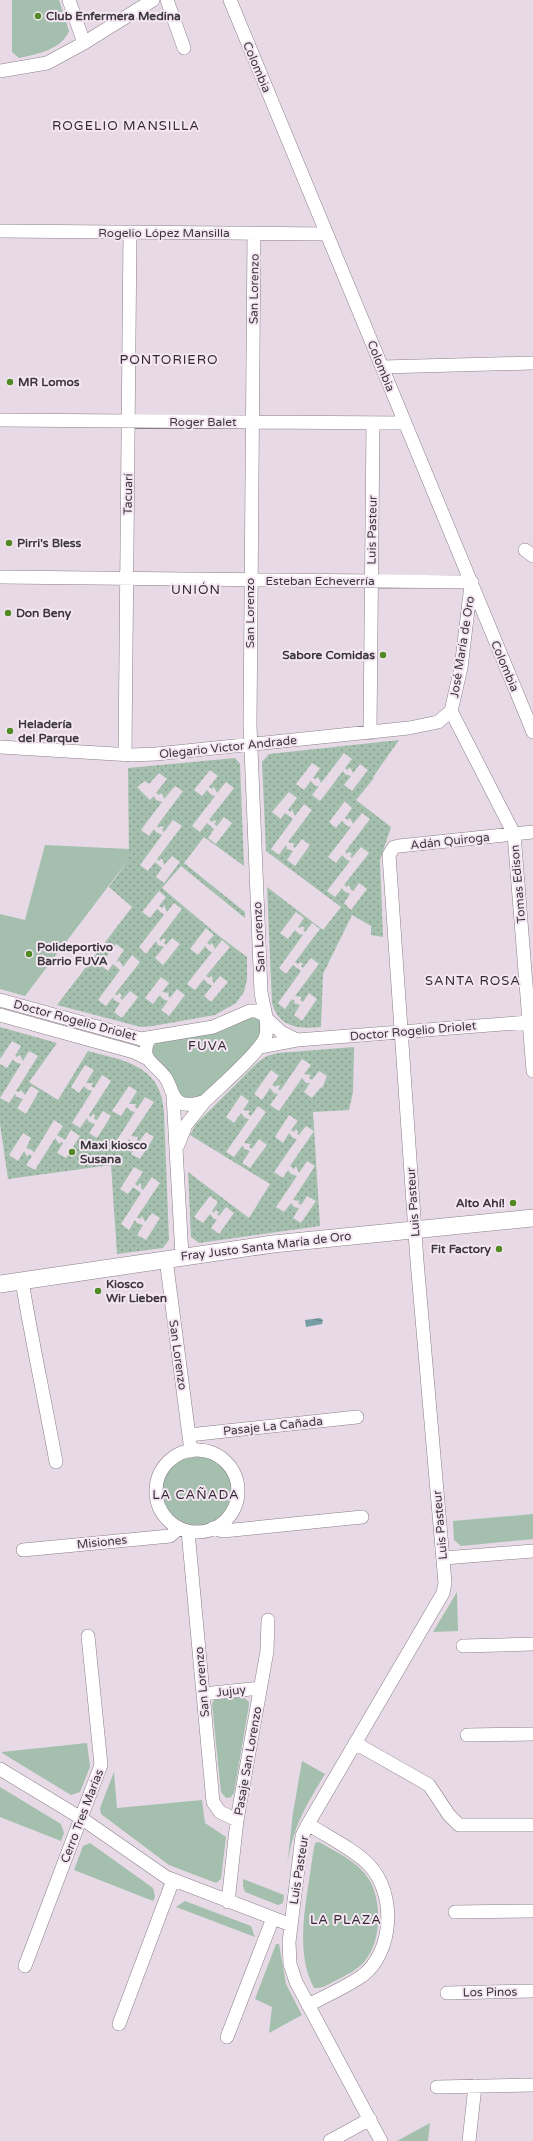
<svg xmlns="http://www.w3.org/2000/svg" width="533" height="2141" viewBox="0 0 533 2141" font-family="'Varela Round',sans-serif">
<defs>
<pattern id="grass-dots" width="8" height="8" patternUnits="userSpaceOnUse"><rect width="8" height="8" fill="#a4bfad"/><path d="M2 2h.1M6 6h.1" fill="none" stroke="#879c8e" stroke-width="1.8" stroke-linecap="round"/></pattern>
<pattern id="water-ripples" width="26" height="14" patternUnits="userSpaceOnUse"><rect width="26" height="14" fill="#789ea5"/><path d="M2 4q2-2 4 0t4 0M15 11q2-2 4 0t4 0" fill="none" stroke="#648288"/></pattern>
</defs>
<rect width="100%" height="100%" fill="#e7dae6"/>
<!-- grass -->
<path fill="url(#grass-dots)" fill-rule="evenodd" d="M399 740 373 777 374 778 356 800 391 827 380 860 383 937 371 935V926L352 915 323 974 321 1027C299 1029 279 1028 272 1003L267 887 323 930 341 907 266 851 262 762 269 754ZM344 753 352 759 345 768 347 770 350 767 353 773 360 764 368 770 352 791 344 785 351 776 345 774 343 771 320 801 312 795 319 786H315L311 781 304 790 296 784 312 763 320 768 313 778 316 779 318 777 321 783ZM289 792 297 798 288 810 290 812 292 809 295 816 304 804 312 810 288 842 295 844 293 846 295 848 302 839 310 845 295 866 287 860 293 851 287 849 286 845 279 855 271 849 293 819 285 813 281 819 272 812ZM345 801 352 808 345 818 348 820 350 818 353 824 362 813 370 819 345 852 347 854 349 852 352 854 350 856 352 858 361 847 369 853 344 885 347 887 350 885V889L353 891 359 883 367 889 351 910 344 903 350 894 344 891 342 888 335 897 327 891 350 861 347 860 342 855 336 863 328 857 351 827 347 826 342 821 336 828 329 822ZM296 912 304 918 298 927 300 928 302 926 305 928 303 930 305 932 312 923 320 929 295 962 298 964 300 962 303 964 301 966 303 968 311 958 319 964 295 996 302 997 300 1000 303 1002 309 993 317 999 302 1021 294 1015 300 1005 294 1003 295 1001 292 999 285 1009 278 1003 301 971 293 965 286 974 279 968 303 935 299 934 295 930 288 939 280 933Z
M235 758 240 764 244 866 204 837 184 863 245 912V918L181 866 162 888 219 936 247 957V979L244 992 236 1003 215 1015 153 1026 141 1027 57 1005 132 907 109 887 129 859 128 768ZM210 770 218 776 209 787 212 789 214 787 217 793 226 782 234 788 209 820 212 822 215 820 216 822 214 824 217 826 224 817 232 823 216 844 208 838 214 829 207 823 200 832 192 826 215 796 211 795 207 790 202 796 194 790ZM159 773 167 779 156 793 159 795 162 793 164 799 175 786 183 791 157 826 159 828 161 826 164 827 162 830 164 832 173 820 182 826 157 859 159 861 162 858 164 865 172 856 180 862 164 883 156 877 162 868 155 862 148 871 140 865 162 835 156 832 154 829 149 836 141 830 162 802 156 800 154 796 150 800 137 787 145 781 149 784ZM159 891 166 897 159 906 162 908 164 905 167 912 174 903 182 909 159 939 161 941 163 938 166 940 164 943 166 945 172 938 180 944 163 965 155 958 164 947 158 945 156 941 146 954 139 947 164 915 157 909 150 918 142 912ZM206 928 214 935 207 943 210 945 212 943 215 949 222 940 230 947 206 976 209 978 211 976 213 978 212 980 214 983 220 976 228 982 211 1002 204 996 212 986 207 983 204 979 195 990 187 984 212 952 209 951 205 946 198 955 190 949ZM116 944 124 950 116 962 120 961 123 967 132 955 140 962 115 994 117 996 119 993 122 995 120 998 122 1000 130 991 138 997 122 1018 114 1012 120 1003 114 1000 113 997 106 1006 98 1000 120 970 113 964 108 971 100 965ZM161 977 169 983 162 992 169 993 168 996 170 998 177 989 185 995 169 1016 161 1010 168 1001 163 999 160 995 153 1004 145 998Z
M0 1027 57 1043 29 1082 58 1100 88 1051C125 1061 161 1065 164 1112L169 1240 163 1248 117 1254 111 1165 8 1179 0 1124V1064L7 1068 13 1059 15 1062 21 1064 0 1098 9 1103 15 1094 17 1097 23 1099 17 1108 26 1114 39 1091 31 1086 25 1095 21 1090 19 1092 16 1091 38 1056 29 1051 23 1061 20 1055 17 1057 15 1056 21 1046 12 1041 0 1059ZM85 1065 94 1070 86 1083H93L91 1086 94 1088 102 1075 111 1081 89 1115 91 1117 93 1114 95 1115 94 1119 97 1120 103 1111 111 1116 97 1138 89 1133 95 1124 89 1122 87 1118 80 1128 72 1123 92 1091 88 1090 84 1086 79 1093 71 1087ZM129 1086 137 1091 129 1104H136L135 1107 137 1109 145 1097 154 1102 131 1136 138 1137 137 1140 139 1142 146 1132 154 1137 140 1159 131 1154 137 1144H134L129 1139 123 1149 115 1143 135 1112 131 1111 127 1107 121 1116 112 1111ZM54 1120 63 1126 57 1135 65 1140 71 1130 80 1136 66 1158 57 1153 63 1143 61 1142 59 1144 55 1138 35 1170 26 1165 32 1156 29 1154 27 1157 24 1151 18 1161 9 1155 23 1133 31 1138 26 1148 32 1150 34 1153ZM134 1167 143 1172 135 1184 138 1186 140 1183 141 1184V1188L143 1190 152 1177 160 1183 137 1217 140 1219 142 1216 145 1222 152 1213 160 1218 146 1240 137 1235 143 1225 137 1223 135 1220 129 1230 121 1224 141 1193 133 1187 128 1194 120 1189Z
M354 1047 353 1092 349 1110 313 1112 320 1226 199 1243 191 1237 188 1172 249 1218 270 1184 190 1135 196 1124 258 1062 267 1056 278 1053ZM302 1059 311 1065 304 1074 311 1075 309 1078 312 1080 319 1071 327 1076 322 1088 321 1087 312 1098 304 1092 310 1083H306L302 1078 279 1111 270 1105 278 1094 274 1093 270 1088 262 1100 254 1094 271 1070 279 1076 272 1085 275 1087 278 1085 280 1086 278 1089 280 1091ZM241 1095 249 1101 243 1110 250 1111 248 1114 251 1116 258 1106 266 1112 244 1143 251 1144 249 1147 252 1149 259 1139 267 1145 250 1168 242 1163 250 1151 244 1149V1147L242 1146 234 1157 226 1152 249 1119 245 1118 241 1113 234 1123 226 1117ZM289 1115 298 1121 291 1130 294 1132 296 1129 298 1131 297 1134 299 1135 306 1126 314 1131 290 1166 294 1169 296 1166 299 1173 307 1161 315 1166 293 1200 300 1201 298 1203 301 1205 307 1196 316 1201 301 1223 293 1218 299 1208 294 1207 291 1203 284 1212 276 1207 297 1176 291 1174 288 1170 283 1178 274 1172 297 1139 293 1138 289 1133 283 1143 275 1137ZM210 1196 218 1202 212 1211 214 1213 216 1210 219 1212 217 1214 219 1216 226 1207 234 1213 219 1234 211 1228 217 1219H214L210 1214 203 1223 194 1217Z"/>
<!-- park -->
<path fill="#a4bfad" d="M12 0H59L69 31C61 50 37 54 19 58L12 52Z
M45 845 129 849V859L25 996 0 989V914L25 920Z
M256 1015 262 1022 260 1039 202 1097 184 1100 152 1056V1048L157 1042 224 1030Z
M162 1490a35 35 0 1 1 70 0a35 35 0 1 1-70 0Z
M533 1514V1539L461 1546 454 1540 453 1521Z
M457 1592 458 1631 433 1632Z
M243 1697 249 1702V1705L234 1793 231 1797 226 1798 221 1792 212 1704 214 1700Z
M87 1743 90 1767 80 1792 71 1795 2 1753V1752Z
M302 1761 325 1774C305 1807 293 1827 287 1866L293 1813Z
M114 1772 117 1808 202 1800 205 1823 226 1837 221 1879 216 1883 169 1865 101 1814 100 1808Z
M0 1787 61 1824 64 1833 61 1841 0 1817Z
M319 1842C338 1853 361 1863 371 1883 382 1906 381 1942 364 1962 357 1970 348 1974 339 1979 330 1983 323 1989 314 1988 293 1949 308 1895 313 1853L315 1843Z
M90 1843 153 1888 155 1897 153 1901 74 1870 83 1846Z
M243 1879 284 1895 283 1903 278 1905 245 1892 243 1886Z
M185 1901 251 1926 255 1937 176 1907Z
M276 1944H279L286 1984 302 2015 269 2033 272 2007 255 1999Z
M430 2123 428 2141H397Z"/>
<!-- water -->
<path fill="url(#water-ripples)" d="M320 1318 323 1320 322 1324 306 1327 305 1320Z"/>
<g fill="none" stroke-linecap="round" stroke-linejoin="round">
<defs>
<path id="minor" d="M69 0 84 43
M167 0 184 48
M230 0 533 732
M0 71 47 63 84 43 153 0
M0 231 327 234
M382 367 533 363
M0 420 405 423
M525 550 533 556
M0 577 472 582
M451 711 514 834 533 1071
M451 711 461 668 471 585
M370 733 373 423
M0 747 132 755 156 754 409 728 438 722 451 711
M125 755 130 232
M0 1000 141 1039 213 1027 250 1011H256L264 1015
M0 1015 134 1052 146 1058
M267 1019 281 1032 297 1040
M149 1039C139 1060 154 1062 165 1077 169 1082 170 1088 173 1094 178 1108 194 1105 205 1101 218 1088 263 1050 266 1035 269 1021 263 1006 261 992L250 725 254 233
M260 1047 297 1040 529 1022
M173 1095 182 1256
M178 1145 186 1125 205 1101
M166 1259 191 1451
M22 1281C32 1342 45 1401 56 1462
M189 1435 357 1417
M156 1491a41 41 0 1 1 82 0a41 41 0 1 1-82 0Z
M213 1528 223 1531 362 1517
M188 1531 213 1802 220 1812 237 1820
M23 1550 170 1536 179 1528
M444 1558 533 1551
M463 1646 533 1644
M203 1694 260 1688
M467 1735 533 1734
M355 1743 429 1785 449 1815 459 1825H533
M0 1769 81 1818 166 1877 291 1925
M308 1824C326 1836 354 1849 369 1865 396 1893 394 1952 362 1976 346 1987 326 1996 308 2005
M228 1902 237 1820 267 1651 268 1620
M455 1912 533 1911
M25 1966 101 1765 88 1636
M447 1993 533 1991
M119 2024 173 1880
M227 2037 273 1918
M437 2087 533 2085
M330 2141 370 2119
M381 2141 296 1982 290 1964 289 1942 302 1836 308 1824 443 1593 445 1583 417 1261 389 855 394 847 399 846 533 832
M469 2141 475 2086"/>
<path id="major" d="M0 1284 273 1244 533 1218"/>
</defs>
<!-- minor casing -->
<use href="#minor" stroke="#8a7f89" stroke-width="14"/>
<!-- major casing -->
<use href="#major" stroke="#8a7f89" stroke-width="18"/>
<!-- minor -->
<use href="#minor" stroke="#fff" stroke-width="13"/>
<!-- major -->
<use href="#major" stroke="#fff" stroke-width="17"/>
</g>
<!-- markers -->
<g fill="#518924" stroke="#f4e7f3" stroke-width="1.5">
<circle cx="38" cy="16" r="4"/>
<circle cx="10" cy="382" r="4"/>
<circle cx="9" cy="543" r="4"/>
<circle cx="8" cy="613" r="4"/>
<circle cx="383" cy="655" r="4"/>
<circle cx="10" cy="731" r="4"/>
<circle cx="29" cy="954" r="4"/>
<circle cx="72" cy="1152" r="4"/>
<circle cx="513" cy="1203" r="4"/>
<circle cx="499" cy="1249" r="4"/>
<circle cx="98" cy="1291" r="4"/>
</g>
<g text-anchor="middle" stroke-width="4" stroke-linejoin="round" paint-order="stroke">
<!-- poi labels -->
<g font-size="12" font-weight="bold" fill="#3d383d" stroke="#f4e7f3" text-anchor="start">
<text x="46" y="20">Club Enfermera Medina</text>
<text x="18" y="386">MR Lomos</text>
<text x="17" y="547">Pirri's Bless</text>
<text x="16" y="617">Don Beny</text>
<text x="375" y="659" text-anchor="end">Sabore Comidas</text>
<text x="18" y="728">Heladería<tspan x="18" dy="14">del Parque</tspan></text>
<text x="37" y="951">Polideportivo<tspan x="37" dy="14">Barrio FUVA</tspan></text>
<text x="80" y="1149">Maxi kiosco<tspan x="80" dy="14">Susana</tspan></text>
<text x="505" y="1207" text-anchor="end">Alto Ahí!</text>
<text x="491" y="1253" text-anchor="end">Fit Factory</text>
<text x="106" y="1288">Kiosco<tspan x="106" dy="14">Wir Lieben</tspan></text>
</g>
<!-- street labels -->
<g font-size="12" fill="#3d383d" stroke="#f4e7f3">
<text transform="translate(257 67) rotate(67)" y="4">Colombia</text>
<text x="164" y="237">Rogelio López Mansilla</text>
<text transform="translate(254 289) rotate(-89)" y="4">San Lorenzo</text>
<text transform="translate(381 366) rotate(68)" y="4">Colombia</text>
<text x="203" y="426">Roger Balet</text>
<text transform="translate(128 494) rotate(-89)" y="4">Tacuarí</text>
<text transform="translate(372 530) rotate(-89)" y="4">Luis Pasteur</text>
<text x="320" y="585">Esteban Echeverría</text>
<text transform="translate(250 613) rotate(-90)" y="4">San Lorenzo</text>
<text transform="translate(462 647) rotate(-81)" y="4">José María de Oro</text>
<text transform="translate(505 666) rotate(67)" y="4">Colombia</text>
<text transform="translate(228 747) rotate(-6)" y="4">Olegario Victor Andrade</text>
<text transform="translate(450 841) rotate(-6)" y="4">Adán Quiroga</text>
<text transform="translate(518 884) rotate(-95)" y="4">Tomas Edison</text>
<text transform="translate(259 937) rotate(-93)" y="4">San Lorenzo</text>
<text transform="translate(75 1020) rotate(15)" y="4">Doctor Rogelio Driolet</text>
<text transform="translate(413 1031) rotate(-5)" y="4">Doctor Rogelio Driolet</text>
<text transform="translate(413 1202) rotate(-94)" y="4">Luis Pasteur</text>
<text transform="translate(266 1246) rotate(-7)" y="4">Fray Justo Santa María de Oro</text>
<text transform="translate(178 1355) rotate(82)" y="4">San Lorenzo</text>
<text transform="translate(273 1426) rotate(-6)" y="4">Pasaje La Cañada</text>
<text transform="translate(440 1525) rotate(-95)" y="4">Luis Pasteur</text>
<text transform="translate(102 1542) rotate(-6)" y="4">Misiones</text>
<text transform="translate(202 1682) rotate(-95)" y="4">San Lorenzo</text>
<text transform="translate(231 1691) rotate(-6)" y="4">Jujuy</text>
<text transform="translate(248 1761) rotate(-80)" y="4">Pasaje San Lorenzo</text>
<text transform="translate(82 1816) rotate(-69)" y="4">Cerro Tres Marías</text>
<text transform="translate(299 1870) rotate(-81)" y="4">Luis Pasteur</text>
<text transform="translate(490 1992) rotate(-1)" y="4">Los Pinos</text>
</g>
<!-- neighbourhood labels -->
<g font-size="13" letter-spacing="1" fill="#332933" stroke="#f4e7f3">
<text x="126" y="130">ROGELIO MANSILLA</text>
<text x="169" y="364">PONTORIERO</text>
<text x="196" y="594">UNIÓN</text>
<text x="473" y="985">SANTA ROSA</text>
<text x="208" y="1050">FUVA</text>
<text x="196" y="1499">LA CAÑADA</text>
<text x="346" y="1924">LA PLAZA</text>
</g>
</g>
</svg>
